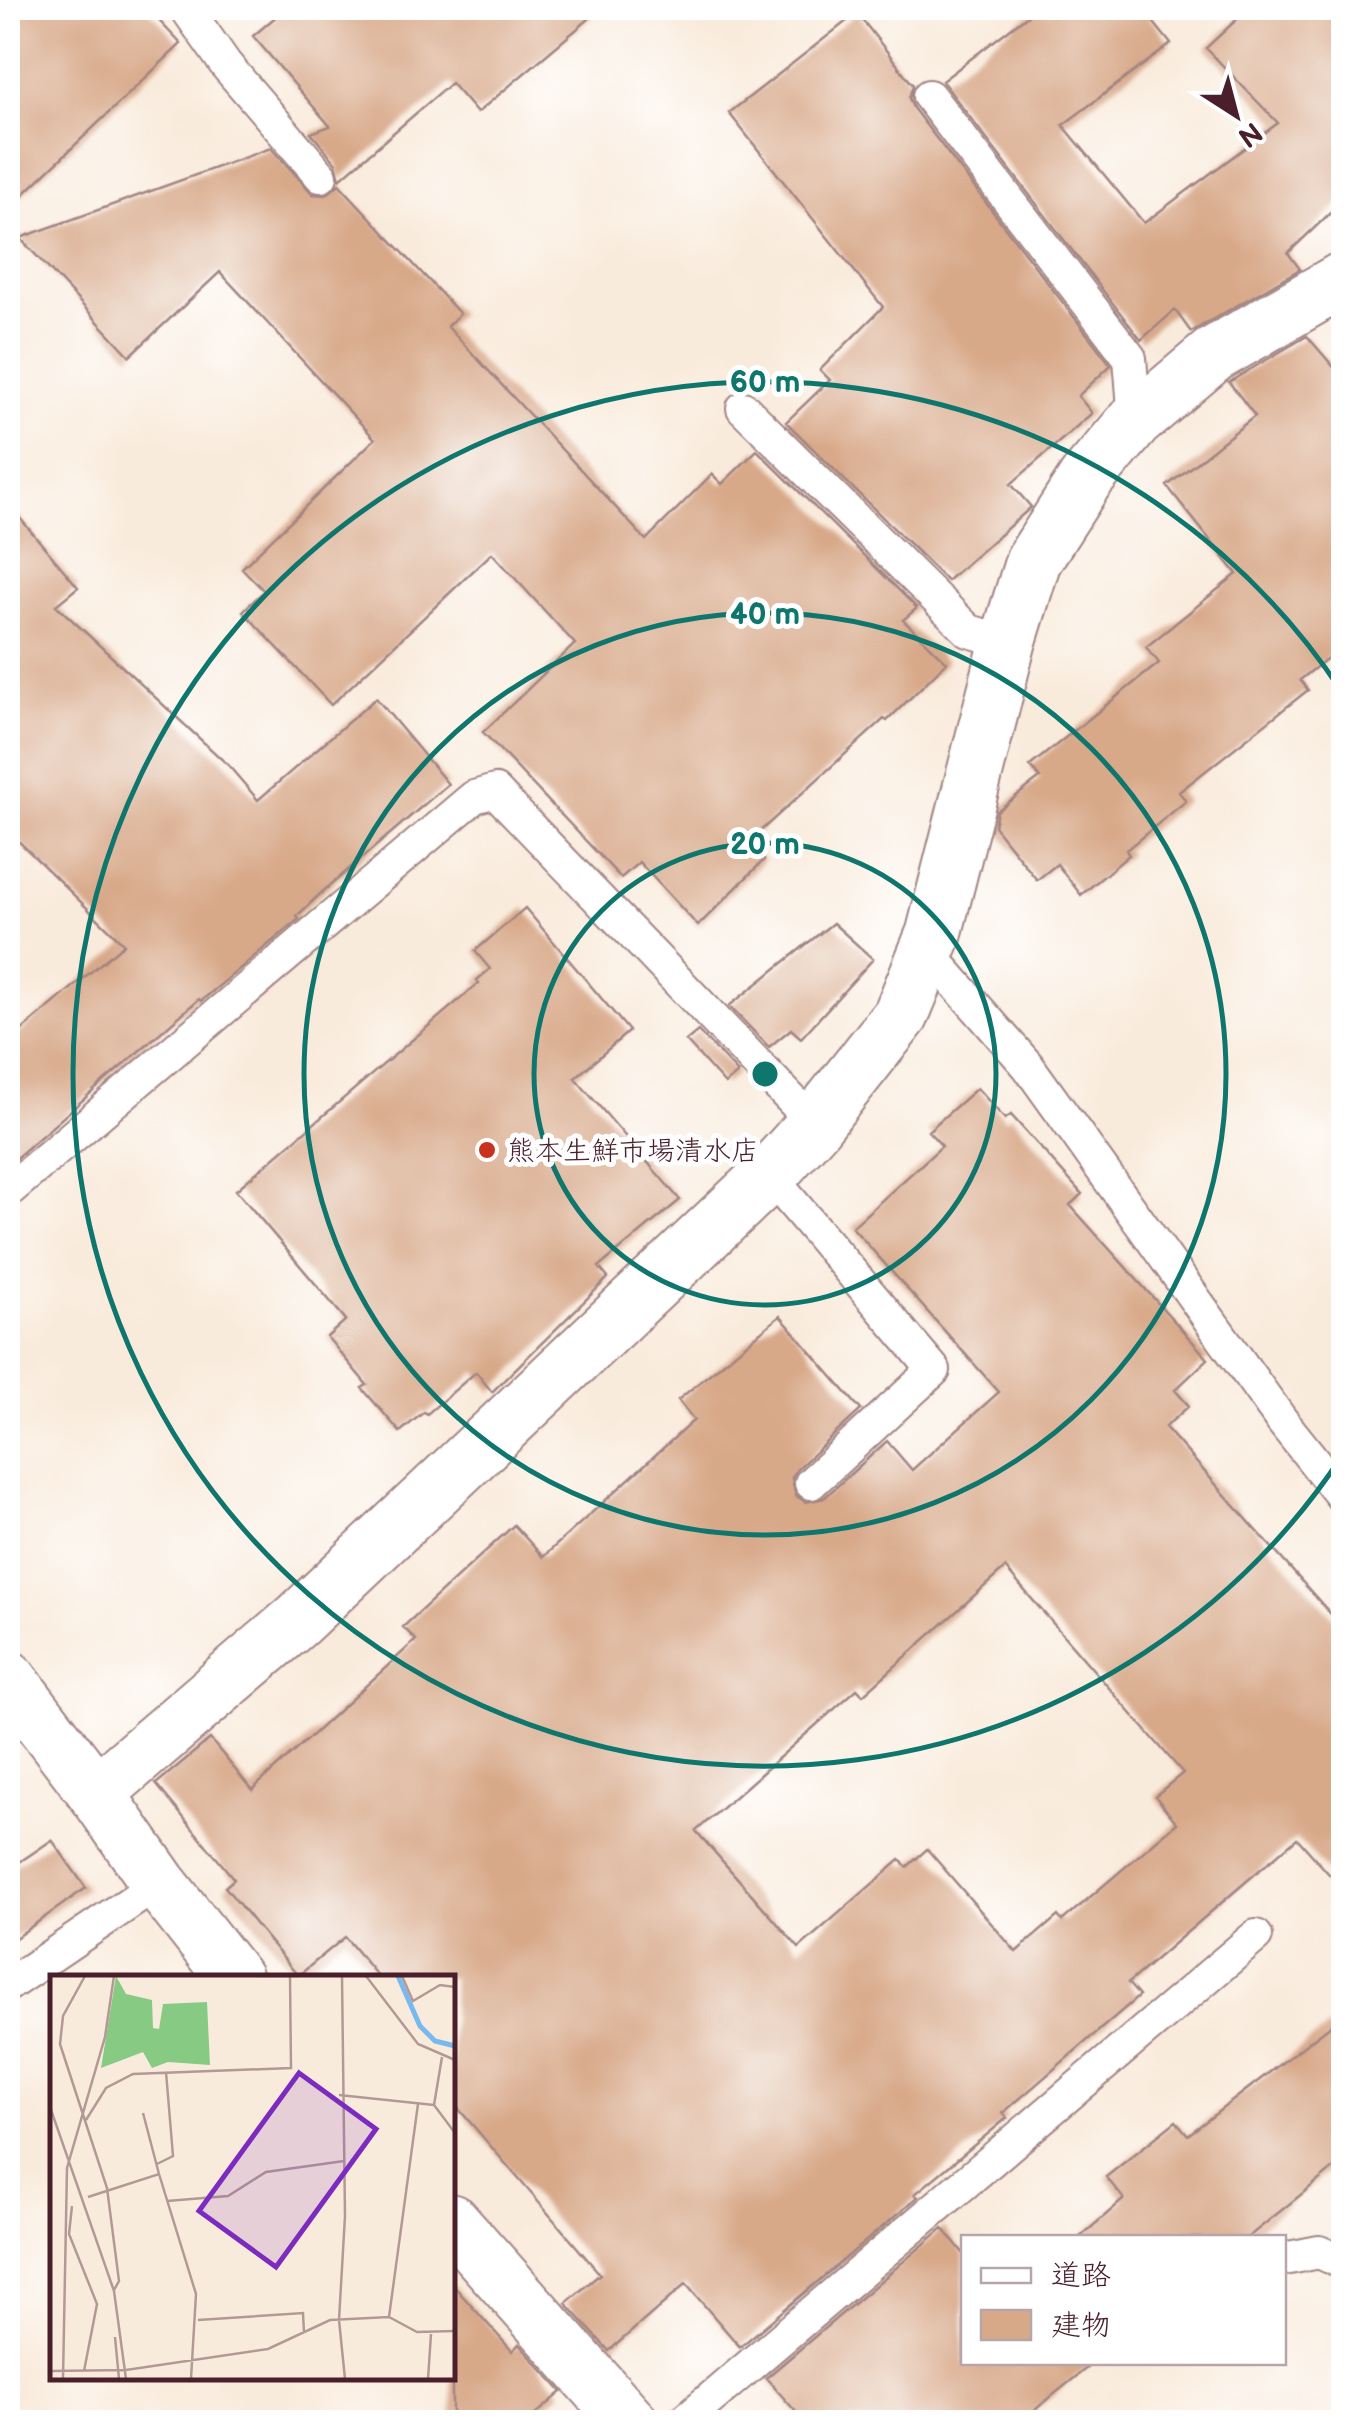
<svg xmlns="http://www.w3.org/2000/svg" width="1351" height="2430" viewBox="0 0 1351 2430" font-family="'Balsamiq Sans','Klee One',sans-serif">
<rect width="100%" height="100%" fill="#fff"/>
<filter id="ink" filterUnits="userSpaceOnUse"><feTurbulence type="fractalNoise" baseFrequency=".01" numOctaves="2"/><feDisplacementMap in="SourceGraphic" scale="20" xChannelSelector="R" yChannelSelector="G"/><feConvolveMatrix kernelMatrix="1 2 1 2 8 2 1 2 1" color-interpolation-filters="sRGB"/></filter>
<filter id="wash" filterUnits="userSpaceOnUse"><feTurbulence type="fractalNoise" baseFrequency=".0048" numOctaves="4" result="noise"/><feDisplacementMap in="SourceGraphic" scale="40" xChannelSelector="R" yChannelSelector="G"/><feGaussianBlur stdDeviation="2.25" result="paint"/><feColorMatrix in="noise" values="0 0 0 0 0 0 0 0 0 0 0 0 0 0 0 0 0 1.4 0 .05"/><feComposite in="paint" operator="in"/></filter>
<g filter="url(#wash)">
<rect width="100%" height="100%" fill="#f9ebdc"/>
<g id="blocks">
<!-- building -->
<path fill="#d8a989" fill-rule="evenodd" d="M8 8H147L181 44 8 209Z
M286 8H602L477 113 451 83 340 179 336 163 311 133 330 126 253 36Z
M1037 8H1142L1171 44 1063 125 1144 223 1278 123 1206 48 1249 8H1344V200L1288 253 1300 269 1191 332 1175 310 1141 340 942 81Z
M857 13 913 85 909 98 913 108 1111 365 1078 396 1092 413 1011 484 1031 507 1029 509 947 581 786 422 830 380 820 370 883 307 729 113Z
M271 148 313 194 326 195 339 184 460 314 447 326 646 540 712 474 722 484 757 450 917 608 903 620 947 662 887 721 884 719 746 844 764 860 698 926 639 862 621 878 483 732 575 644 492 553 331 705 243 611 264 591 242 568 375 439 220 272 130 356 20 238Z
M1307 336 1344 379V645L1300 680 1308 690 1179 792 1186 801 1126 850 1129 855 1081 895 1057 864 1037 880 994 826 997 811 1040 778 1030 766 1159 663 1146 647 1237 574 1167 486 1255 416 1229 382Z
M8 504 78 587 56 605 228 765 258 800 376 698 448 784 319 895 297 916 299 919 201 1001 199 999 8 1165V1042L124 944 8 831Z
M525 908 629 1031 575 1078 680 1200 599 1267 608 1278 492 1392 476 1372 427 1414 424 1412 400 1432 362 1388 367 1385 327 1337 346 1320 236 1190 479 983 477 980 490 969 475 951Z
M833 923 873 959 801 1038 791 1029 769 1047 729 1006Z
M698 1031 738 1073 725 1084 686 1041Z
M977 1088 1005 1119 1011 1115 1082 1194 1070 1205 1208 1359 1175 1390 1189 1406 1165 1427 1344 1629V1891L1297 1838 1128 1983 1139 1996 1003 2113 1007 2118 915 2194 918 2197 740 2347 686 2284 609 2351 566 2303 600 2274 452 2101V1978H379L345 1937 298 1976 225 1887 234 1879 156 1784 210 1739 252 1790 416 1640 403 1627 514 1525 543 1557 694 1420 678 1400 780 1316 861 1410 797 1469 792 1478 796 1496 806 1502 824 1498 887 1441 912 1470 999 1392 852 1227 942 1146 928 1131ZM1005 1568 1183 1773 1155 1796 1177 1823 1062 1921 1058 1916 1016 1952 927 1849 907 1867 900 1860 799 1948 696 1831 857 1689 863 1695Z
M52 1840 86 1888 8 1943V1870Z
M1344 2015V2160L1247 2238H1079L1124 2199 1106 2177 1176 2121 1188 2135Z
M943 2228 964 2254V2362H1094L1020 2422H805L766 2378Z
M452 2284 512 2351 519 2344 562 2392 527 2422H452Z"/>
</g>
</g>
<g filter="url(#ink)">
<use href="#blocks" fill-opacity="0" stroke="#a28584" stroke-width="2.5"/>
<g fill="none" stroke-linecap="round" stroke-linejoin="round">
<defs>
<path id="service" d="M186 8 226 65 321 176
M929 96 1130 358 1135 421
M743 408 969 631 1008 642
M927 951 1028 1066 1282 1421 1344 1499
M769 1175 934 1370 811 1483
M8 1191 474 797 495 791 815 1124
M8 1985 159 1883
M1284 2259 1319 2252 1344 2263
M683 2422 1256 1936"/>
<path id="minor" d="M234 1978 159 1883 96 1793 298 1620 769 1175 815 1124 901 1015 934 934 1008 642 1033 561 1085 480 1135 421 1213 355 1344 279
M452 2222 630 2422"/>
<path id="tertiary" d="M8 1678 96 1793"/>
</defs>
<!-- service casing -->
<use href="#service" stroke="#a28584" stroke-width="36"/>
<!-- minor casing -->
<use href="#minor" stroke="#a28584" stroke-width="59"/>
<!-- tertiary casing -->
<use href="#tertiary" stroke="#a28584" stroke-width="59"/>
<!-- service -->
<use href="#service" stroke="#fff" stroke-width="32"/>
<!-- minor -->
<use href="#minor" stroke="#fff" stroke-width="55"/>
<!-- tertiary -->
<use href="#tertiary" stroke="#fff" stroke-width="55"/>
</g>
</g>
<!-- distance rings -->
<g fill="none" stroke="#0f766e" stroke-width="5">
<circle cx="765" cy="1074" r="231"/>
<circle cx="765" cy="1074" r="461"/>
<path d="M1342 1456A692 692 0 1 1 1342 692"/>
</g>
<!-- markers -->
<circle fill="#c8321e" stroke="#fff" stroke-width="4" cx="487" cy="1150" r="10"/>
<g text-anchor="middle" stroke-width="10" stroke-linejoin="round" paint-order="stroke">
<!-- poi labels -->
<g font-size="28" fill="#4a1f2b" stroke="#fff" text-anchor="start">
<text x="507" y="1160">熊本生鮮市場清水店</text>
</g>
</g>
<!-- overview -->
<g transform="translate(50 1975)">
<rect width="405" height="405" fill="#f9ebdc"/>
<path d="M66 1 76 19 102 25 103 53 109 54 113 29 157 27 160 90 118 87 102 93 93 77 51 93Z" fill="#87ca84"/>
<path fill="none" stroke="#78baed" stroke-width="5" d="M348 1 370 51 385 66 405 71"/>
<path fill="none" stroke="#b39995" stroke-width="2.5" d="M35 1 13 41 10 69 57 213 69 306 64 315M206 1H248M292 1 295 241 289 345 295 404M316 1 368 69 405 85M352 1 363 26 390 10 405 12M392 82 384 130 405 158M289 120 384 130M0 132 64 316 76 404M93 138 109 199M36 145 56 113 83 99 241 93 240 1M107 189 123 181 116 97M38 222 109 199 146 319 141 404M117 226 178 221 216 197 294 186M22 231 19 259 47 329 34 396M339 342 368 129M148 345 253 338 254 358M65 362 69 404M0 396 76 395 218 374 280 345 339 342 367 357 405 356M13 404 17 193 55 62 64 1M378 404 381 359"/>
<path fill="#7b2cbf" fill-opacity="0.15" stroke="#7b2cbf" stroke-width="5" d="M249 98 326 154 226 292 149 236Z"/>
<rect width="405" height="405" fill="none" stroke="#4a1f2b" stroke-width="5"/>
</g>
<circle cx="765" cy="1074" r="15" fill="#0f766e" stroke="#fff" stroke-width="5"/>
<g font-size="30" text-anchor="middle" font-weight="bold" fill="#0f766e" stroke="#fff" stroke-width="10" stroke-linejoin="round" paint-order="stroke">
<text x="765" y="392">60 m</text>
<text x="765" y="624">40 m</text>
<text x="765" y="854">20 m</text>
</g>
<!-- margin -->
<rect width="1351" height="2430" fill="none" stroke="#fff" stroke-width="40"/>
<!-- legend -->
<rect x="961" y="2235" width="325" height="130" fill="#ffffff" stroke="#b7a5aa" stroke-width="2.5"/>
<rect x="981" y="2268" width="50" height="15" fill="#ffffff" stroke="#b7a5aa" stroke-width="2.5"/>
<text x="1051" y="2285" font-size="30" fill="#4a1f2b">道路</text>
<rect x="981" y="2310" width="50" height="30" fill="#d8a989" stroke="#b7a5aa" stroke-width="2.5"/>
<text x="1051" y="2335" font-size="30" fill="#4a1f2b">建物</text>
<!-- north arrow -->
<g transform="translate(1236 115) rotate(144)" stroke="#ffffff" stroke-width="8" paint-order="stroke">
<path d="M0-8L18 38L0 25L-18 38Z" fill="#4a1f2b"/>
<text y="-15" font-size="28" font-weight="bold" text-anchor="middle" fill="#4a1f2b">N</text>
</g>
</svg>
